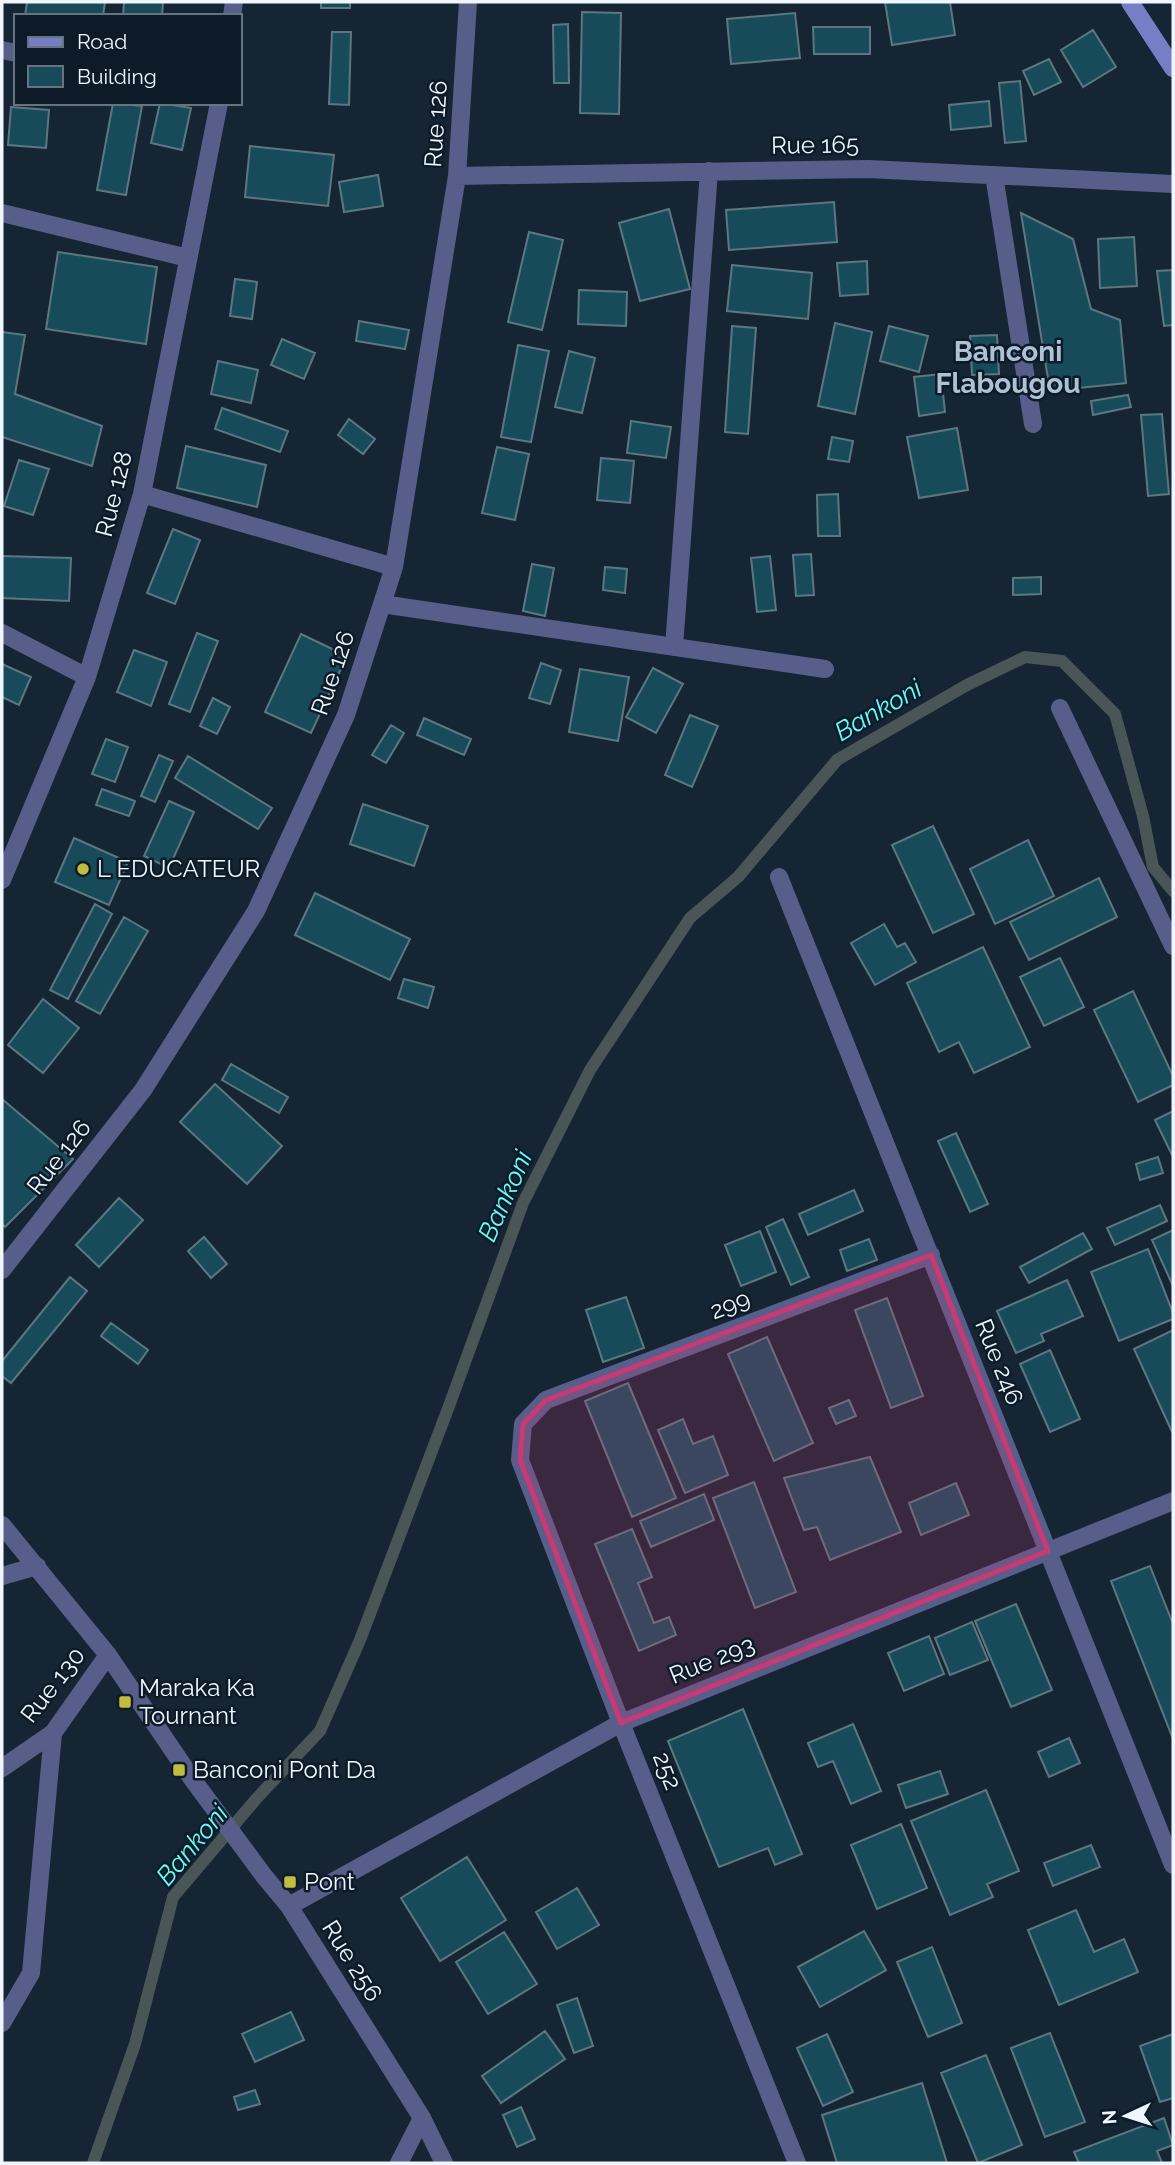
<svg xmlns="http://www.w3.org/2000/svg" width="1175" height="2165" viewBox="0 0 1175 2165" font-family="Raleway,sans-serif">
<rect width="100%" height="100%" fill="#162533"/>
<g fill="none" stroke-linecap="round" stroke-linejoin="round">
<!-- stream -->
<path stroke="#4a5557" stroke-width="12" d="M93 2163 135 2044 173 1897 257 1798 320 1731 360 1640 449 1406 523 1203 590 1070 690 918 738 877 837 760 967 685 1025 657 1062 661 1115 714 1143 816 1153 867 1173 891"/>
</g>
<!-- building -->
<path fill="#184b5a" stroke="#5c7780" stroke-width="2" d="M27 2H105L103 16H25Z
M124 2H163L162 16H123Z
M321 2H350V8H321Z
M885 2H950L955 35 892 45Z
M582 12 621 13 619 114 580 113Z
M795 13 800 58 731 64 727 19Z
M568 24 569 83H554L553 25Z
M813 27H870V54H814Z
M1093 30 1116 67 1083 87 1061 50Z
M332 32H351L349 105 329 104Z
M1049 59 1061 82 1034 95 1023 71Z
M1020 81 1026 141 1005 143 999 83Z
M989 101 991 126 951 130 949 105Z
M113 103 142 106 126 195 97 190Z
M160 103 191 108 182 150 151 143Z
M11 107 49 110 46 148 8 145Z
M250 146 334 155 328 206 245 197Z
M378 175 383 206 344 212 339 182Z
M834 202 837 242 729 250 726 210Z
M669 209 690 289 640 301 619 223Z
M1021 213 1073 239 1091 309 1120 320 1126 383 1050 391Z
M529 232 563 240 542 330 508 322Z
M1134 237 1137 286 1100 288 1098 239Z
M58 252 157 267 146 344 46 329Z
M867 261 868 294 840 296 837 263Z
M732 265 812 273 808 319 727 311Z
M1173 270V325L1164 326 1157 271Z
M235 279 257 282 252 319 230 316Z
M579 290 627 292 626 326 578 324Z
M359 321 409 330 405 349 356 341Z
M835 323 872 332 855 414 818 406Z
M732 326 756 328 748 434 725 432Z
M889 326 928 336 919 372 880 361Z
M2 332 25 335 15 394 102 426 92 466 2 437Z
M997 335 999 374 972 375 970 336Z
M282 339 315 353 304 379 271 365Z
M518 345 549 351 531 442 501 437Z
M569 351 595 358 582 413 555 407Z
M218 361 258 370 251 403 211 394Z
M941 374 945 412 919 416 914 377Z
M1128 395 1131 407 1093 415 1091 401Z
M222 408 288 431 280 452 215 429Z
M1162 414 1169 494 1148 496 1141 415Z
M349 419 375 439 363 454 338 435Z
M631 421 671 427 666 458 627 453Z
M957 428 968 490 919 498 907 437Z
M832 437 853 441 849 462 828 459Z
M186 446 266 465 257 507 177 488Z
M497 447 529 454 515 520 482 513Z
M601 458 634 461 630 503 597 500Z
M19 460 49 469 33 515 4 506Z
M838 494 840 536H818L817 495Z
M173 529 200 540 175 604 147 593Z
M811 554 814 595 796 596 793 555Z
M2 556 71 558 69 601 2 598Z
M770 556 776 610 757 612 751 558Z
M532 564 554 568 545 616 523 611Z
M605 567 627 569 625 593 603 590Z
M1041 577V594L1013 595V578Z
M197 633 218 641 190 712 169 704Z
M301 634 347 656 311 733 265 712Z
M134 650 167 662 151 706 117 692Z
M541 663 561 670 550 704 529 698Z
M2 664 31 677 19 705 2 697Z
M653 668 683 684 656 733 626 717Z
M580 669 629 677 618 741 569 732Z
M213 698 230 707 217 734 200 726Z
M690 715 718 726 692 787 665 775Z
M424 718 471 739 464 755 417 735Z
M391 725 404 733 386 763 372 755Z
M106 739 128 747 115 782 92 774Z
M159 755 173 761 155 802 141 796Z
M188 756 272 808 258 829 175 778Z
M102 789 135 801 129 816 96 805Z
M169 801 194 812 169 868 144 856Z
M363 804 428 826 414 866 350 844Z
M933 826 974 914 933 933 892 845Z
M74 838 128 862 109 905 55 882Z
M1028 840 1054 896 995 924 970 869Z
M1099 878 1117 917 1029 960 1010 922Z
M315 893 410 939 390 980 295 935Z
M95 904 112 914 68 999 50 990Z
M124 917 148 931 100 1014 76 1001Z
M884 924 897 947 905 943 916 962 875 985 851 943Z
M983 947 1030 1047 974 1073 959 1042 939 1052 907 983Z
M1060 958 1084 1007 1044 1026 1020 977Z
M404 979 434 987 428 1008 398 998Z
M1133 991 1173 1076V1085L1138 1102 1094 1010Z
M43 999 79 1028 43 1073 8 1045Z
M231 1064 288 1097 279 1113 222 1080Z
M215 1084 282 1146 247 1184 180 1122Z
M2 1099 73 1159 5 1227 2 1224Z
M1173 1111V1157L1155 1120Z
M956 1133 988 1204 970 1212 938 1141Z
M1158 1157 1163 1173 1140 1180 1136 1164Z
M854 1190 863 1211 808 1235 799 1214Z
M119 1198 143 1220 99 1267 76 1245Z
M1160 1205 1167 1221 1115 1245 1107 1228Z
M783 1219 809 1277 791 1285 766 1227Z
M1173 1230V1286L1152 1240Z
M760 1231 776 1272 741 1286 725 1245Z
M1083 1233 1092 1249 1029 1283 1020 1267Z
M204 1237 227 1264 211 1278 188 1251Z
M869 1239 877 1260 847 1271 840 1250Z
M1148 1249 1173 1313V1319L1119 1341 1091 1272Z
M70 1277 87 1291 11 1383 2 1376V1361Z
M1067 1280 1083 1316 1041 1334 1044 1341 1016 1353 997 1311Z
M626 1297 644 1348 603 1362 586 1310Z
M887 1298 923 1396 891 1408 855 1310Z
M111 1323 148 1350 138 1364 101 1336Z
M1173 1330V1434L1134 1349Z
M767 1337 813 1443 774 1461 728 1354Z
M1050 1350 1080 1419 1050 1432 1020 1364Z
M628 1383 676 1498 632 1517 585 1401Z
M849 1400 856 1416 836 1424 829 1408Z
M683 1419 693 1444 713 1436 728 1475 685 1493 658 1430Z
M870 1457 901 1532 830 1560 817 1527 804 1530 784 1478Z
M754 1482 796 1592 755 1608 713 1498Z
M956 1483 969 1515 921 1535 909 1503Z
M704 1494 714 1520 651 1547 640 1521Z
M632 1529 652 1577 638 1583 654 1623 669 1617 676 1635 639 1651 595 1544Z
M1150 1566 1173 1624V1739L1111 1581Z
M1016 1604 1052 1690 1011 1707 975 1621Z
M972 1622 988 1660 950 1675 935 1638Z
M929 1636 944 1674 904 1691 888 1653Z
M743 1709 802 1854 775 1865 768 1848 719 1867 668 1741Z
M853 1724 881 1791 851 1804 833 1761 818 1767 808 1743Z
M1069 1738 1080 1763 1049 1777 1038 1752Z
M940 1771 948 1794 906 1808 898 1785Z
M986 1790 1019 1871 987 1884 993 1897 950 1915 911 1821Z
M901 1824 927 1888 877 1909 851 1845Z
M1091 1845 1100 1867 1053 1886 1044 1863Z
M467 1857 506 1920 440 1961 401 1898Z
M577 1888 599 1925 557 1949 536 1912Z
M1076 1910 1094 1952 1124 1939 1138 1972 1059 2005 1028 1930Z
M864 1931 886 1970 820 2007 798 1967Z
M504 1932 537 1984 488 2014 456 1962Z
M932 1947 962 2023 928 2037 897 1962Z
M577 1998 593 2046 574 2053 557 2005Z
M291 2012 304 2040 255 2062 242 2034Z
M545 2031 565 2059 501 2103 482 2076Z
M1050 2033 1085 2122 1045 2137 1011 2048Z
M827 2034 853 2092 823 2106 797 2048Z
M1173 2034V2098L1160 2102 1140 2046Z
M986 2055 1022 2145 978 2163 941 2073Z
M922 2083 947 2163H837L822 2115Z
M255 2090 260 2104 238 2110 234 2097Z
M521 2107 535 2139 517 2147 503 2115Z
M1164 2118 1173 2145 1157 2151 1162 2163H1079L1074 2152Z"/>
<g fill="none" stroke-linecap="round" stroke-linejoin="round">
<!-- minor -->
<path stroke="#585e8a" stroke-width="18" d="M232 16 234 2
M2 50 16 53
M994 175 1033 424
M457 176 868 169 1173 184
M2 213 188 258
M142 494 394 567
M382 604 825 669
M2 633 87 677
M674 647 709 171
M1060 708 1173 946
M779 877 1173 1865
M2 880 87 677 142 494 219 103
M2 1270 143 1090 256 911 346 715 394 567 457 176 468 2
M2 1576 37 1566
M2 1768 53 1733 108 1655
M289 1906 621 1723 1173 1501
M2 2023 31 1973 53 1733
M399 2163 422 2118
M797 2163 621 1723 520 1460 523 1424 546 1400 931 1255"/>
<!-- tertiary -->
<path stroke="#585e8a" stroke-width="18" d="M2 1525 108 1655 193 1780 264 1876 289 1906 422 2118 444 2163"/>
<!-- secondary -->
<path stroke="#767fc5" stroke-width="18" d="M1130 2 1173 68"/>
</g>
<!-- marked area -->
<path fill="#c93973" fill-opacity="0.2" stroke="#c93973" stroke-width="5" stroke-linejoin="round" d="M931 1255 1048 1551 621 1723 520 1460 523 1424 546 1400Z"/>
<!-- markers -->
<g fill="#c1bd40" stroke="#0d1b29" stroke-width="2.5">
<circle cx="83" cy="869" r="7"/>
<rect x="118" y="1695" width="14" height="14" rx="3.5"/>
<rect x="172" y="1763" width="14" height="14" rx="3.5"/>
<rect x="283" y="1875" width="14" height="14" rx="3.5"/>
</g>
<g text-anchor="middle" stroke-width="5" stroke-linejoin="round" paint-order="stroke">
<!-- street labels -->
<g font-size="24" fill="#eef6fe" stroke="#0d1b29">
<text transform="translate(436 124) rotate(-86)" y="8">Rue 126</text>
<text transform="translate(815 145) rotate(-1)" y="8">Rue 165</text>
<text transform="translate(114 494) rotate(-76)" y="8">Rue 128</text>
<text transform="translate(333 673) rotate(-71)" y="8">Rue 126</text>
<text transform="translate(59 1157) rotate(-52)" y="8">Rue 126</text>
<text transform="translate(730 1305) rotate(-21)" y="8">299</text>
<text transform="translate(999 1362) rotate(68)" y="8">Rue 246</text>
<text transform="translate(712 1660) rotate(-22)" y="8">Rue 293</text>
<text transform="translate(53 1685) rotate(-52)" y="8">Rue 130</text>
<text transform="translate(667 1771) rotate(68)" y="8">252</text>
<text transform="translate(352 1961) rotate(58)" y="8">Rue 256</text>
</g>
<!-- poi labels -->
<g font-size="24" fill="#eef6fe" stroke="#0d1b29" text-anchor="start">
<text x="97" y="877">L EDUCATEUR</text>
<text x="139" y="1696">Maraka Ka<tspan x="139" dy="28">Tournant</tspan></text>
<text x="193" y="1778">Banconi Pont Da</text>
<text x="304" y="1890">Pont</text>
</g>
<!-- water labels -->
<g font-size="26" font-style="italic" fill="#66fcf8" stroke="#0d1b29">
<text transform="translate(878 710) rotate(-30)" y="9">Bankoni</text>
<text transform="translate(505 1196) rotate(-66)" y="9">Bankoni</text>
<text transform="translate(192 1845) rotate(-50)" y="9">Bankoni</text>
</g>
<!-- quarter labels -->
<g font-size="28" font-weight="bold" fill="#afc2d5" stroke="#0d1b29">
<text x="1008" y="361">Banconi<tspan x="1008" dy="32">Flabougou</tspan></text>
</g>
</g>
<!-- border -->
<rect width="1175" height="2165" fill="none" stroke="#eef6fe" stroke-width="7"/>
<!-- legend -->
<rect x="14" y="14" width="228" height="91" fill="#0d1b29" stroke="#67737e" stroke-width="2"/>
<rect x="28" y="37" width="35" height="10" fill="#767fc5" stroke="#67737e" stroke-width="2"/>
<text x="77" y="49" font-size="21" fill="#eef6fe">Road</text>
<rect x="28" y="66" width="35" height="21" fill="#184b5a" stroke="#67737e" stroke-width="2"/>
<text x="77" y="84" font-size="21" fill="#eef6fe">Building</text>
<!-- north arrow -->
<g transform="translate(1126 2116) rotate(266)" stroke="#0d1b29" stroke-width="5" paint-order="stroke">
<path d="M0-5L12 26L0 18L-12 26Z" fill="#eef6fe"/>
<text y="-10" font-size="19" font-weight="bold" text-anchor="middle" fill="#eef6fe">N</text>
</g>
</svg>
